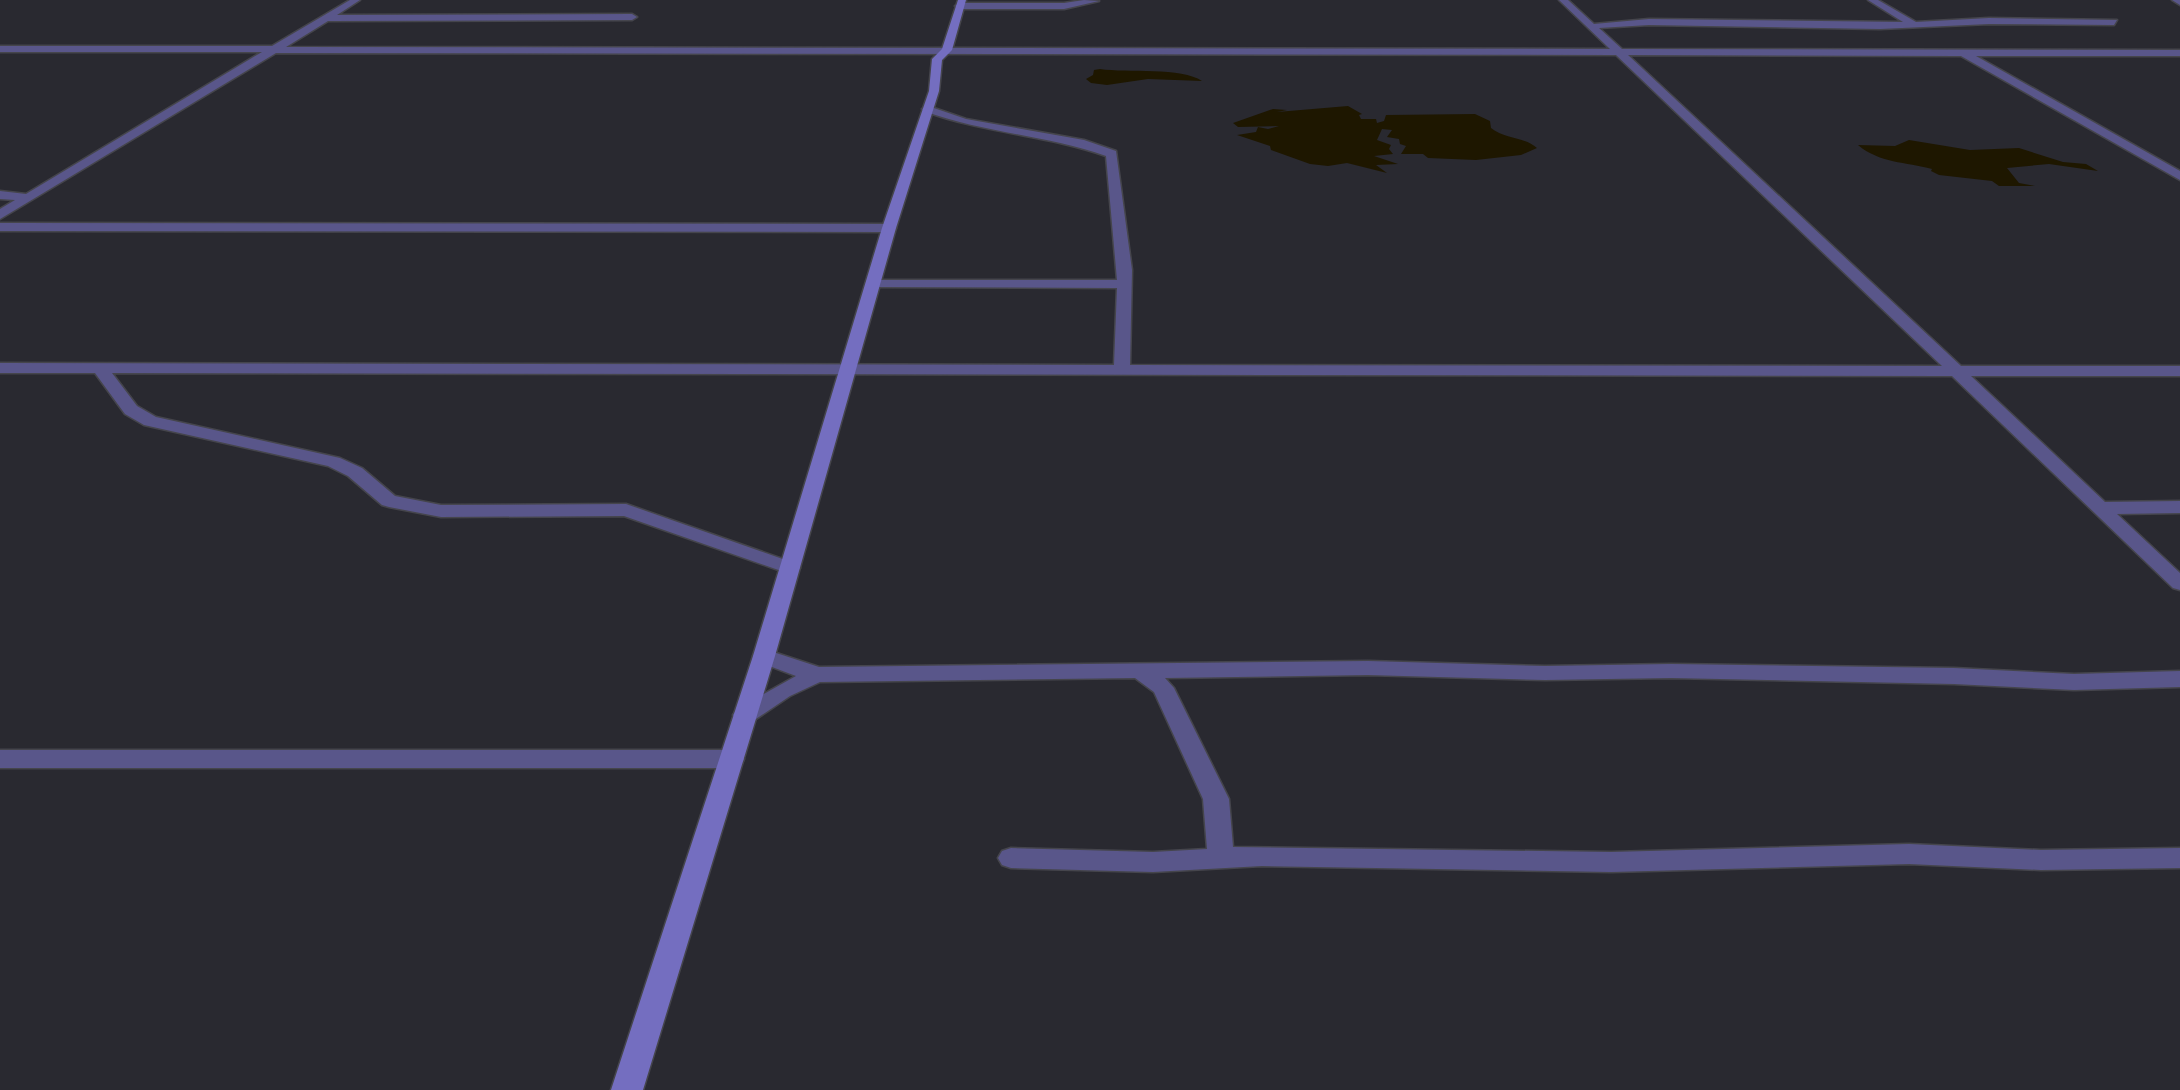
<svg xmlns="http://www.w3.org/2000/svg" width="2180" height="1090" viewBox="0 0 2180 1090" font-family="Figtree,sans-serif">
<rect width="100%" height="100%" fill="#292930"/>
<!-- water -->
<path fill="#1e1700" d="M1100 69C1127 73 1182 67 1202 81L1148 79 1107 85 1091 83 1086 79 1093 75 1094 70Z
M1348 106 1362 114 1359 115 1361 119H1376L1377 123 1384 121 1386 115 1475 114 1490 121 1491 128C1505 139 1525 137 1537 148L1521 155 1476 160 1428 158 1423 154H1401L1406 146 1400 144 1399 139 1387 137 1392 130 1382 129 1377 140 1391 145 1389 149 1393 154 1374 156 1398 164 1376 165 1387 173 1347 163 1328 166 1310 164 1271 150 1270 146 1237 135 1256 132 1258 127 1268 129 1279 126 1238 127 1233 123 1273 109 1287 110 1277 112Z
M1909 140 1970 150 2019 148 2063 162 2086 164 2098 171 2049 164 2007 168 2019 183 2035 186H1999L1992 181 1939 175 1931 171 1932 169C1906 162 1879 163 1858 145L1895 146Z"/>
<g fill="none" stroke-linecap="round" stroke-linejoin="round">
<defs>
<path id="street" d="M350 0H360L337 15 632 14 637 17 632 20 328 21 286 47 1610 49 1559 0H1568L1594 24 1649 19 1903 22 1868 0H1878L1916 22 1989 18 2117 20 2114 25 1989 24 1880 29 1649 25 1599 28 1622 49 2180 50V56H1976L2180 171V180L1961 56 1628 55 1961 366H2180V376H1971L2105 502 2180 501V513L2117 514 2180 573V590L2173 588 1952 376 112 373 137 406 156 417 340 458 362 468 395 496 441 505 626 504 797 564 800 568 797 572 790 574 624 516 441 517 389 507 382 505 348 476 328 466 144 425 125 414 95 373H0V363L1114 365 1117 288 870 287V281L875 280H1117L1106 156C1047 135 983 133 924 111L922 109 928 106 966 119 1084 140 1116 151 1132 270 1130 365 1942 366 1616 55 276 53 0 219V209L15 200 0 199V191L26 194 262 52H0V46H272Z
M1084 0 1099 1 1064 9H960L955 6 960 3H1064Z
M2172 0H2180V5Z
M0 223 889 224 896 228 889 232 0 231Z
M764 649 819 667 1368 661 1545 666 1671 664 1954 668 2074 674 2180 671V687L2074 690 1954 684 1671 678 1545 680 1368 675 1165 678 1174 688 1229 799 1233 847 1611 852 1909 844 2041 850 2180 848V868L2041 870 1909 864 1611 872 1262 866 1153 872 1011 868 1002 865 998 858 1002 851 1011 848 1153 852 1207 849 1203 799 1154 692 1135 678 820 682 790 696 753 721H737L733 715 737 709 796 676 756 661 753 656 756 651Z
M0 750H732L741 753 744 759 741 765 732 768H0Z"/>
<path id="secondary" d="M958 0H966L952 50 942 60 939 91 896 228 775 656 643 1090H611L753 656 882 228 929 91 932 59 942 49Z"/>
</defs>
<!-- street casing -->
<use href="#street" stroke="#45454c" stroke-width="3"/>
<!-- secondary casing -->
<use href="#secondary" stroke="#45454c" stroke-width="3"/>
<!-- street -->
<use href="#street" fill="#59568a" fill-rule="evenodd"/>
<!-- secondary -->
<use href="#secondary" fill="#746ec0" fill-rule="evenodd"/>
</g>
</svg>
